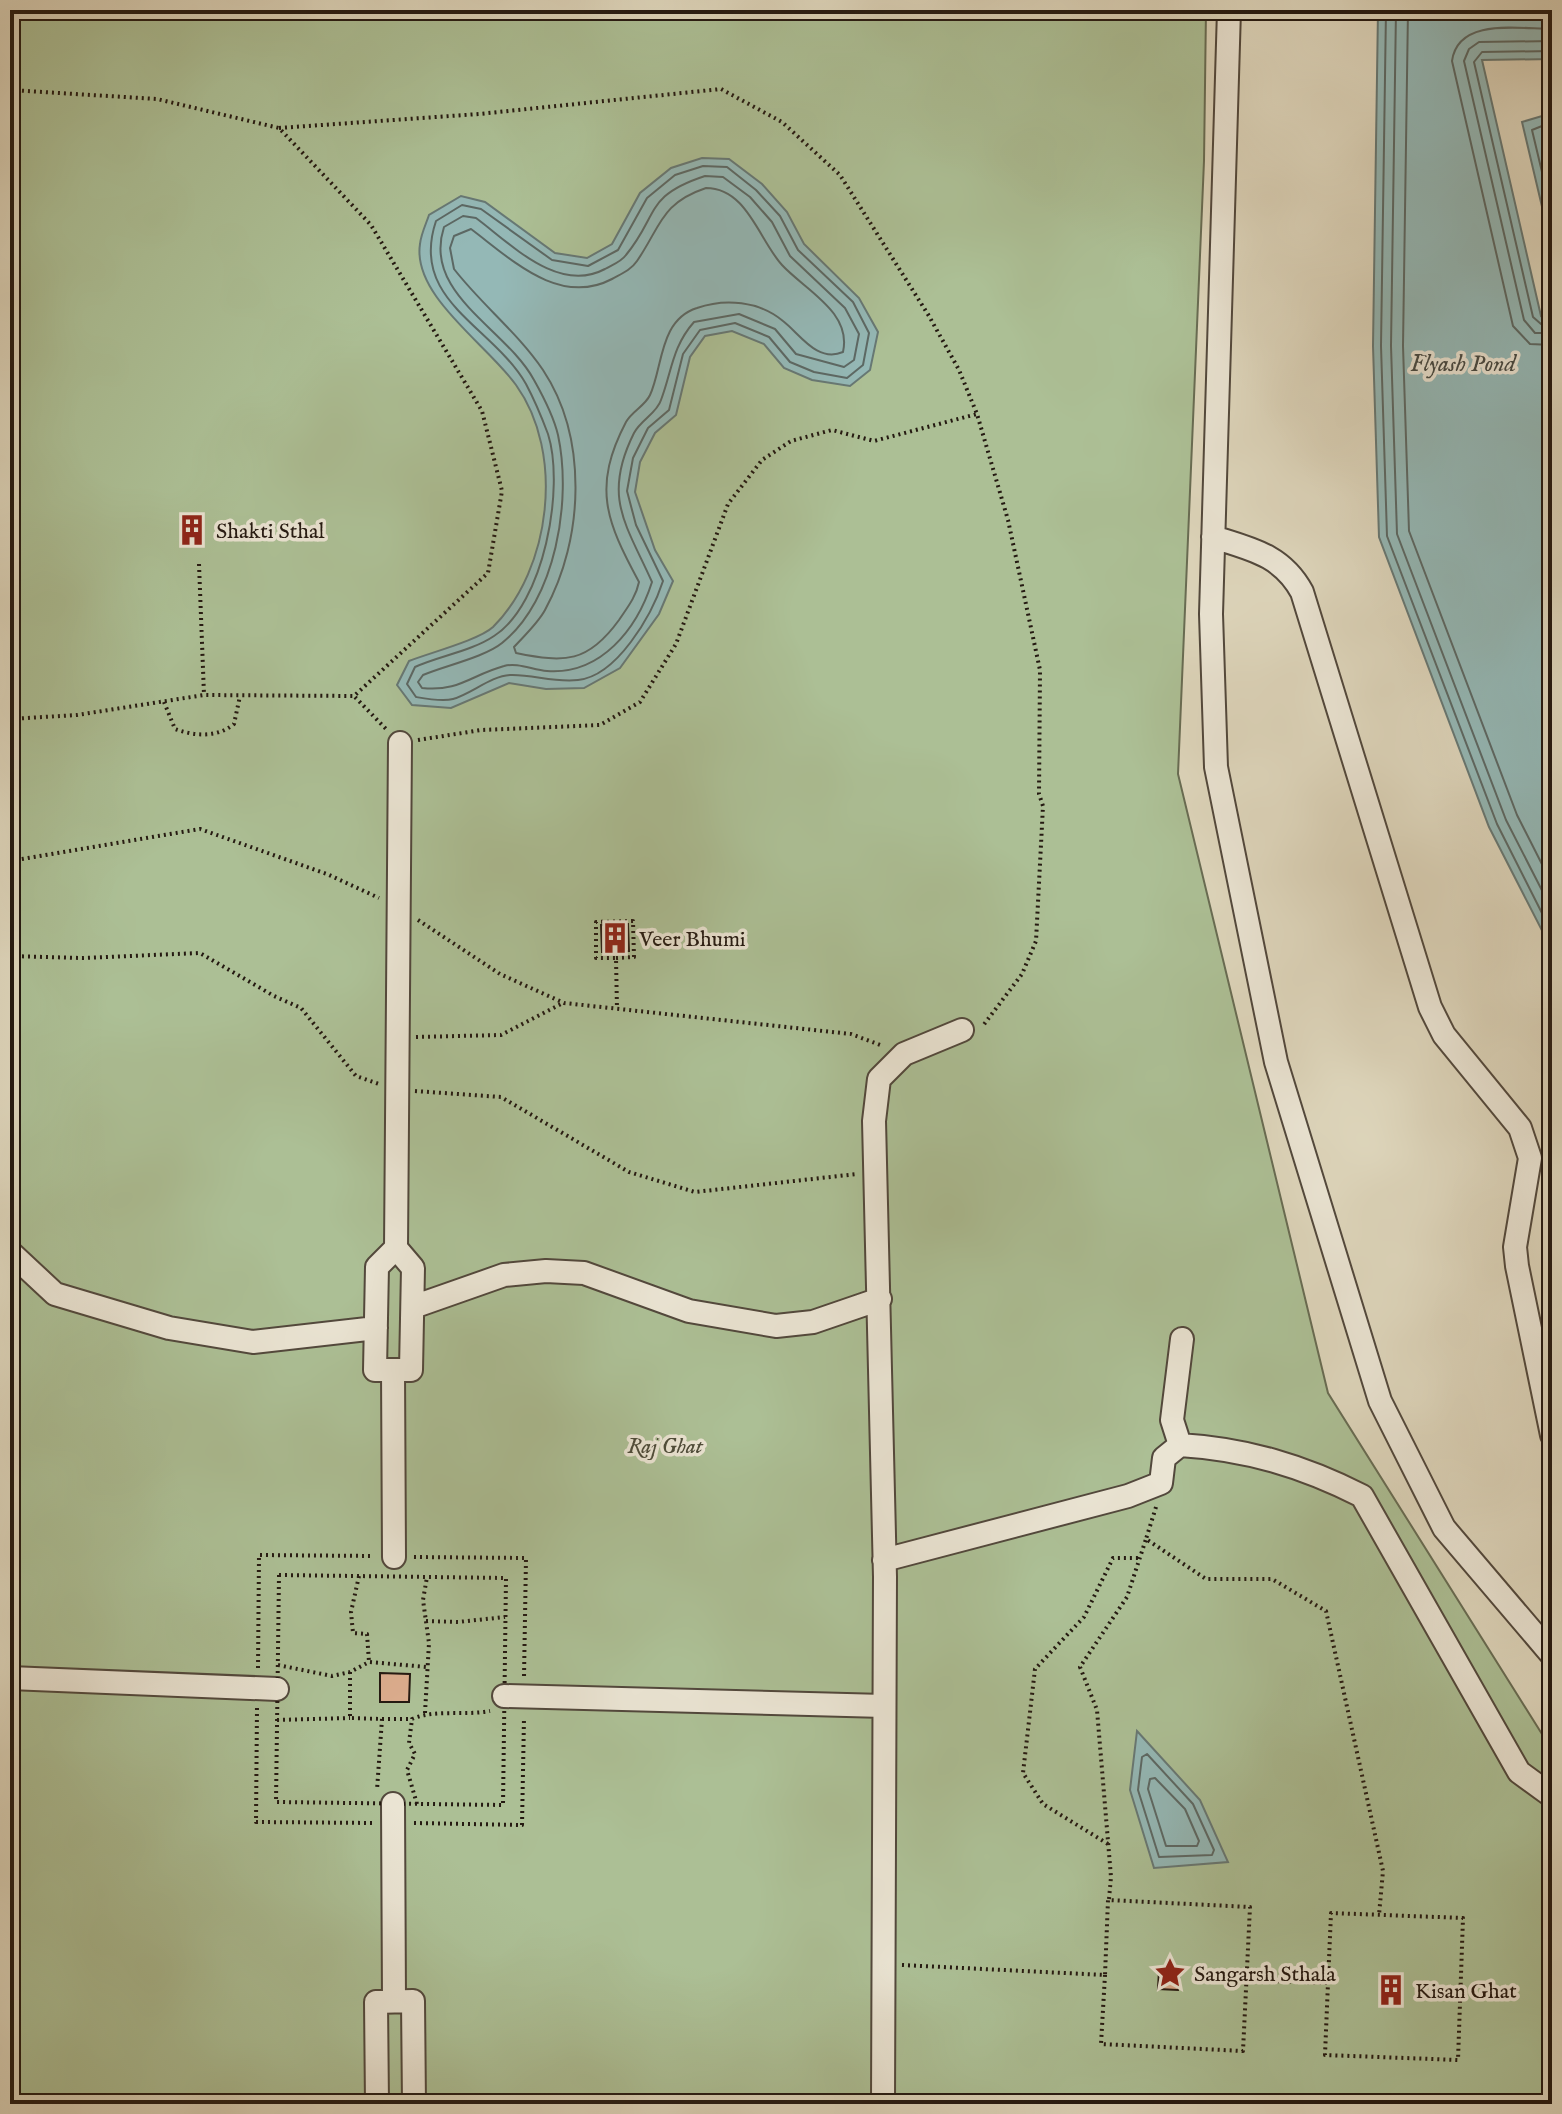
<svg xmlns="http://www.w3.org/2000/svg" width="1562" height="2114" viewBox="0 0 1562 2114" font-family="'IM FELL English',serif">
<rect width="100%" height="100%" fill="#ded6bc"/>
<filter id="stains"><feTurbulence type="fractalNoise" baseFrequency=".0025" numOctaves="4"/><feColorMatrix values="0 0 0 0 .2 0 0 0 0 .09 0 0 0 0 .02 0 0 0 .5 -.17"/></filter>
<radialGradient id="worn" r=".72"><stop offset=".6" stop-color="#630" stop-opacity="0"/><stop offset="1" stop-color="#630" stop-opacity=".3"/></radialGradient>
<!-- green -->
<path fill="#acbf95" stroke="#686c53" stroke-width="2" d="M10 10H1206L1204 161 1178 774 1328 1393 1552 1750V2104H56L10 2098Z"/>
<!-- water -->
<path fill="#94b8b6" stroke="#677874" stroke-width="2" d="M1378 10H1552V59L1482 60 1541 316 1552 314V950L1489 827 1379 537 1373 346Z
M1552 113V249L1522 122Z
M702 158 729 159 762 184 787 212 804 244 859 298 878 332 870 370 850 386 812 380 784 368 764 344 732 331 705 336 690 357 676 415 655 433 640 462 635 492 655 550 673 581 659 614 620 668 584 688 546 689 509 683 451 708 412 705 397 685 409 661C429 653 479 640 493 627 551 569 565 453 516 385 488 345 412 296 420 244 421 234 426 224 429 215L461 196 485 202 555 253 587 258 612 244 640 193 671 168Z
M1137 1731 1200 1800 1228 1862 1154 1868 1130 1790Z"/>
<g fill="none" stroke-linecap="round" stroke-linejoin="round">
<!-- shore -->
<path stroke="#5c6864" stroke-width="2" d="M1386 10 1381 346 1387 536 1497 824 1552 933
M1396 10 1391 346 1397 534 1506 820 1552 910
M1408 10 1403 346 1409 531 1517 815 1552 884
M1552 29C1520 29 1458 17 1452 61L1513 326 1530 344 1552 345
M1552 41 1479 42 1469 49 1464 61 1524 320 1535 333H1552
M1552 51 1482 52 1474 62 1533 317 1541 324 1552 322
M1552 122 1532 130 1552 214
M703 166 727 167 756 190 780 216 798 250 853 302 869 333 863 365 847 378 814 372 790 362 769 337 735 323 700 330 683 354 669 410 648 428 633 458 627 491 636 525 663 581C652 615 617 676 578 680 554 683 532 674 510 675 491 676 471 694 453 699 443 702 427 699 416 697L407 684 415 667C439 656 472 651 494 636 544 604 565 488 548 434 542 418 534 399 526 384 492 325 409 301 436 221L462 205 481 209 552 260 588 266 618 250 647 198 675 175Z
M705 176 723 177 750 197 772 222 790 256 845 308 859 334 854 360 844 367 796 354 775 329 739 314 694 322C672 347 672 371 661 400 657 413 641 420 634 433 602 497 626 524 652 582 637 629 601 675 547 671 533 670 517 662 504 666 471 675 459 692 422 688L418 682 423 675C444 666 485 657 502 643 556 600 572 500 558 435 554 418 543 396 534 380 506 328 422 294 444 227L463 216 476 218C511 244 558 294 605 269 612 265 621 262 626 255 659 215 644 196 705 176Z
M706 188C747 188 759 240 782 265 805 290 852 312 843 352 817 363 800 334 783 321 759 301 725 298 697 308 659 320 663 367 650 395 645 406 632 411 626 422 592 487 606 521 639 582 636 597 627 608 619 620 588 663 565 663 516 653L514 647C525 635 538 623 545 610 584 539 588 438 543 370 518 333 482 305 454 269L450 248 454 236 471 229C511 259 559 307 612 279 621 274 631 270 637 261 661 226 661 203 706 188Z
M1147 1754 1193 1804 1214 1850 1212 1855 1159 1857 1138 1790 1142 1757Z
M1155 1778 1185 1809 1199 1841 1197 1846H1166L1148 1789 1150 1779Z"/>
</g>
<!-- building -->
<path fill="#dbac8d" stroke="#241911" stroke-width="2" d="M628 924 629 951 602 952 601 925Z
M380 1673 410 1674 409 1702H380Z
M1159 1970 1180 1971 1178 1990 1158 1989Z
M1381 1981 1401 1982 1400 2000 1380 1999Z"/>
<g fill="none" stroke-linecap="round" stroke-linejoin="round">
<defs>
<path id="minor" d="M1229 10 1211 614 1216 767 1276 1062 1380 1401 1444 1528 1552 1655
M1213 537C1251 549 1282 555 1302 592L1430 1007 1444 1035 1520 1128 1530 1158 1515 1247 1517 1266 1552 1435
M396 1248 400 743
M396 1248 413 1268 411 1370H375L377 1267Z
M10 1252 55 1294 169 1328 253 1342 376 1328
M413 1307 504 1275 546 1271 584 1273 689 1311 776 1326 813 1322 880 1299
M393 1370 394 1557
M1180 1445 1172 1420 1182 1339
M884 1560 1128 1496 1161 1483 1164 1458 1180 1445C1246 1449 1303 1466 1362 1496L1519 1772 1552 1796
M10 1678 277 1689
M504 1696 884 1706
M393 1804 394 2001
M377 2104 376 2002 413 2001 414 2104
M883 2104 885 1577 874 1121 879 1079 904 1054 962 1030"/>
</defs>
<!-- minor casing -->
<use href="#minor" stroke="#52483c" stroke-width="26"/>
<!-- path -->
<path stroke="#241911" stroke-width="4" stroke-dasharray="2 4" stroke-linecap="butt" d="M10 90 157 99 279 128 371 225 482 411 502 491 488 573 354 696 387 730
M279 128 479 114 721 89 782 122 840 175 929 316 959 370 977 414 1008 520 1040 670 1039 794 1043 806 1036 941 1022 974 982 1027
M199 564 204 695
M164 702 175 729C194 736 217 738 234 724L240 696
M10 719 77 715 204 695 354 696
M418 740 481 730 600 725 640 702 676 644 728 504 762 460 791 441 832 430 874 441 977 414
M10 861 200 829 327 874 379 898
M418 920 500 974 564 1003 851 1034 883 1046
M10 956 82 958 200 953 274 996 301 1008 356 1076 379 1084
M616 958 634 957 633 921 596 922V958H616L617 1009
M416 1037 501 1035 563 1003
M415 1091 501 1097 629 1172 695 1192 857 1174
M10 1332C20 1349 18 1364 10 1381
M1156 1507 1146 1539 1206 1579H1272L1326 1611 1383 1871 1379 1915
M414 1557 526 1558 524 1677
M279 1575 506 1578 503 1805 276 1802Z
M359 1576 351 1612 353 1633 367 1634 369 1662
M426 1621 458 1622 505 1617
M278 1665 332 1676 350 1672 369 1662 427 1667
M258 1668 259 1555 373 1556
M350 1672V1718L382 1719 377 1790
M257 1708 256 1822 374 1823
M425 1713 429 1643 423 1600 427 1577
M382 1719H412
M277 1720 350 1718
M417 1804 407 1770 415 1754 409 1743 412 1719C435 1709 464 1716 490 1711
M414 1823 522 1825 524 1718
M1108 1844 1043 1804 1023 1773 1035 1669 1084 1617 1113 1558H1140
M1109 1899 1111 1877 1097 1710 1080 1667 1127 1597 1146 1539
M902 1965 1105 1975 1108 1900 1250 1907 1243 2051 1101 2044 1105 1975
M1247 1980 1328 1983 1331 1913 1463 1918 1458 2060 1325 2055 1328 1983"/>
<!-- minor -->
<use href="#minor" stroke="#eae4d3" stroke-width="22"/>
</g>
<!-- icons -->
<defs>
<symbol id="building-bare" viewBox="-9 -9 18 18"><path d="M-4-6H4V6H1V3H-1V6H-4ZM-2.5-4.3h1.7v1.8h-1.7ZM.8-4.3h1.7v1.8H.8ZM-2.5-1h1.7V.8h-1.7ZM.8-1h1.7V.8H.8Z" fill="#8f2418" stroke="#eae4d3" stroke-width="2.5" paint-order="stroke"/></symbol>
<symbol id="sight-bare" viewBox="-9 -9 18 18"><path d="M0-6L1.8-2.2L6-1.7L2.9 1.2L3.7 5.4L0 3.3L-3.7 5.4L-2.9 1.2L-6-1.7L-1.8-2.2Z" fill="#8f2418" stroke="#eae4d3" stroke-width="2.5" paint-order="stroke"/></symbol>
</defs>
<g fill-rule="evenodd">
<use href="#building-bare" x="170" y="508" width="44" height="44"/>
<use href="#building-bare" x="593" y="916" width="44" height="44"/>
<use href="#sight-bare" x="1148" y="1951" width="44" height="44"/>
<use href="#building-bare" x="1369" y="1968" width="44" height="44"/>
</g>
<g text-anchor="middle" stroke-width="7" stroke-linejoin="round" paint-order="stroke">
<!-- poi labels -->
<g font-size="22" fill="#241911" stroke="#eae4d3" text-anchor="start">
<text x="216" y="538">Shakti Sthal</text>
<text x="639" y="946">Veer Bhumi</text>
<text x="1194" y="1981">Sangarsh Sthala</text>
<text x="1415" y="1998">Kisan Ghat</text>
</g>
<!-- park labels -->
<g font-size="22" font-style="italic" fill="#4d4b39" stroke="#eae4d3">
<text x="665" y="1453">Raj Ghat</text>
</g>
<!-- water labels -->
<g font-size="24" font-style="italic" fill="#464943" stroke="#eae4d3">
<text x="1463" y="371">Flyash Pond</text>
</g>
</g>
<!-- margin -->
<rect width="1562" height="2114" fill="none" stroke="#ded6bc" stroke-width="40"/>
<rect x="12" y="12" width="1538" height="2090" fill="none" stroke="#241911" stroke-width="4"/>
<rect x="20" y="20" width="1522" height="2074" fill="none" stroke="#241911" stroke-width="2"/>
<rect width="100%" height="100%" filter="url(#stains)"/>
<rect width="100%" height="100%" fill="url(#worn)"/>
</svg>
